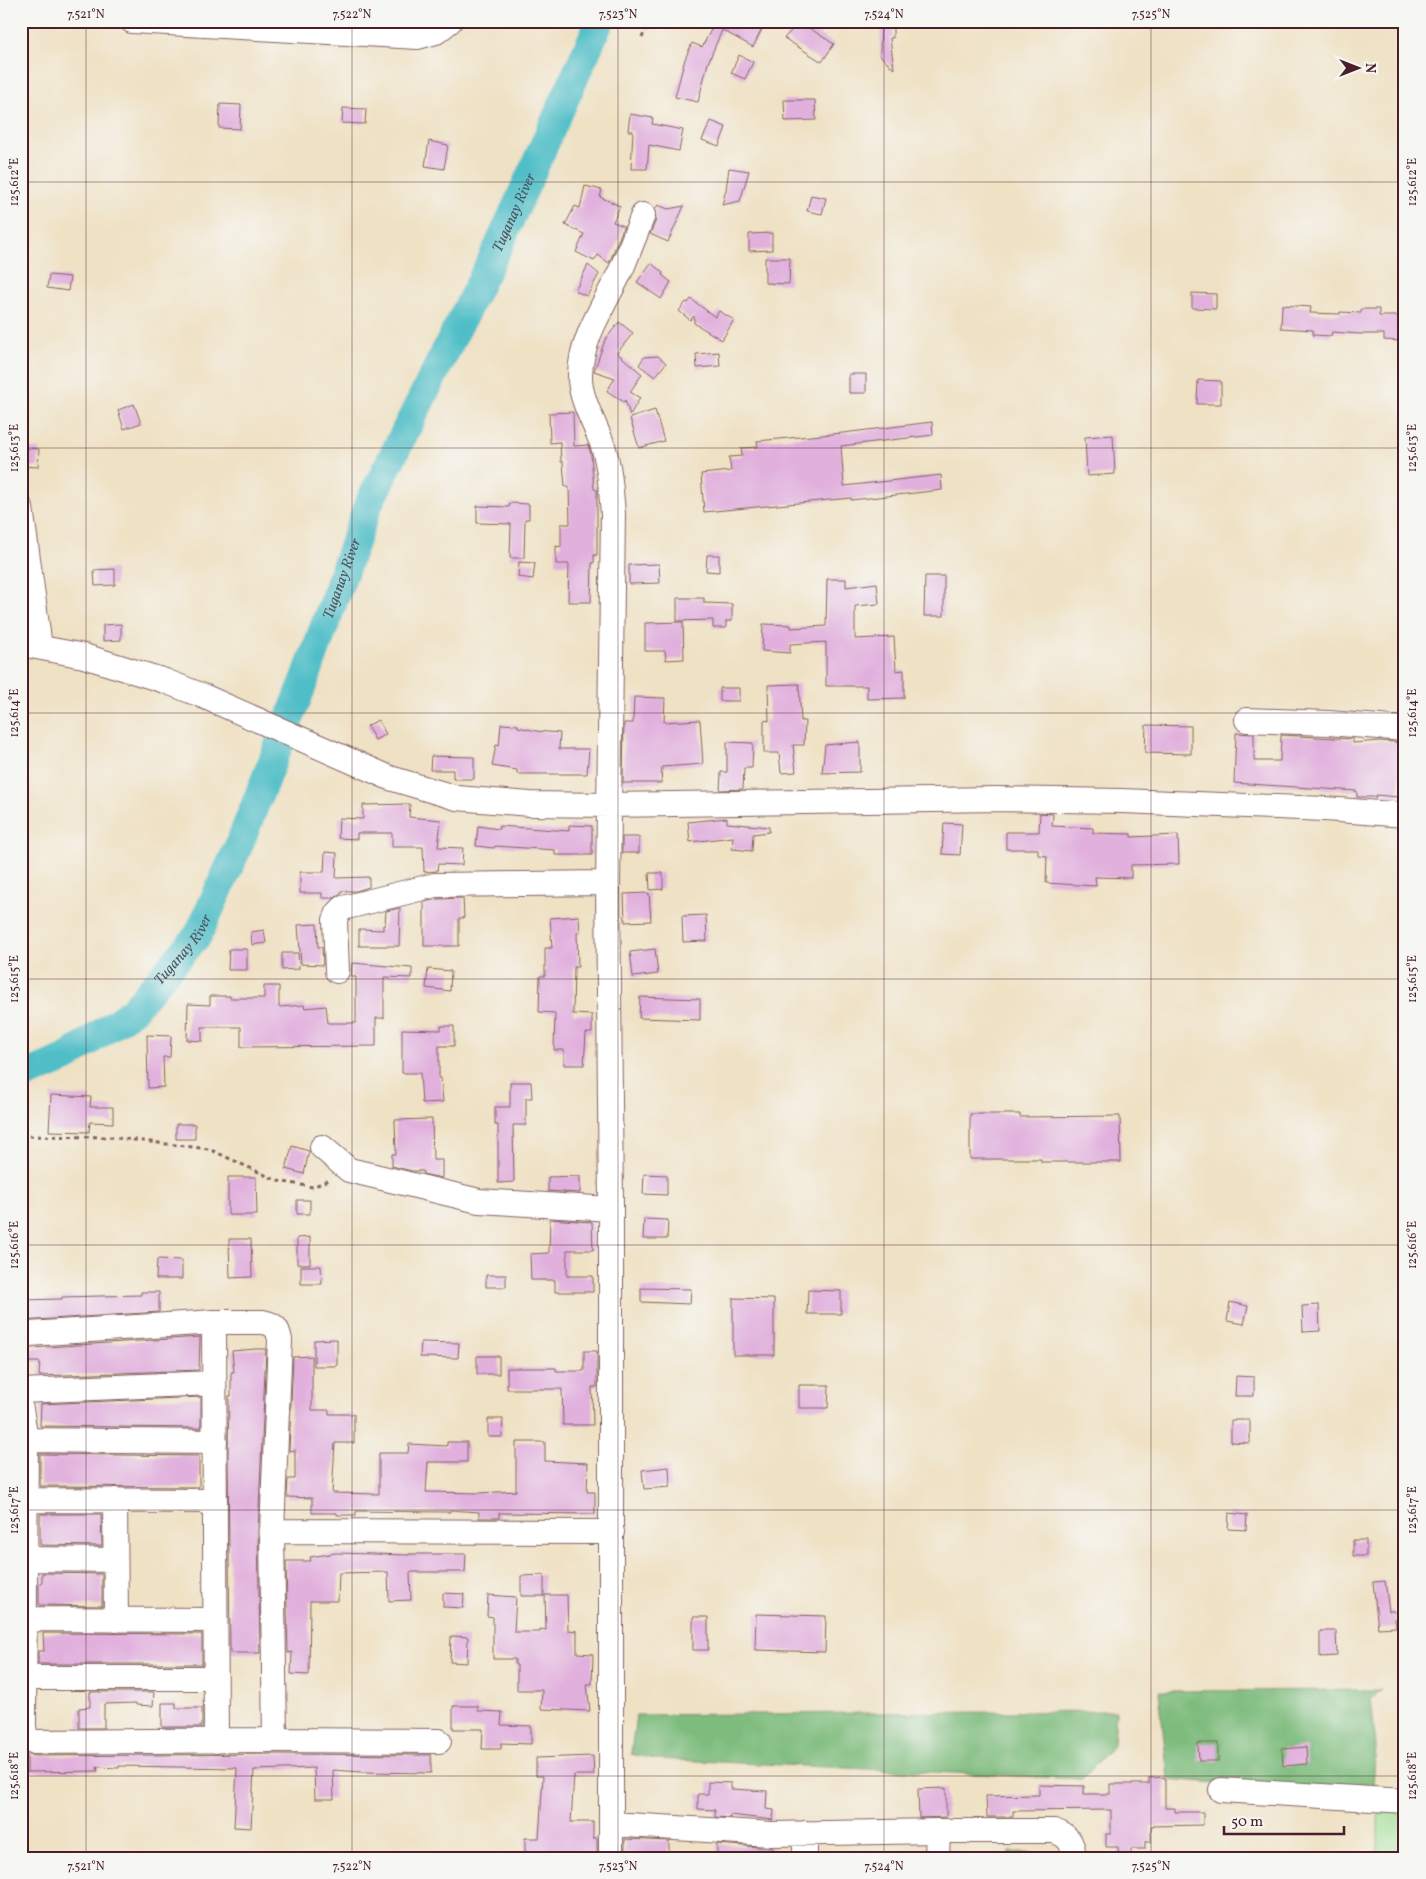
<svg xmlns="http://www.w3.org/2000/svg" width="1426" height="1879" viewBox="0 0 1426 1879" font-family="Vollkorn,serif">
<rect width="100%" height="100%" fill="#f6f6f2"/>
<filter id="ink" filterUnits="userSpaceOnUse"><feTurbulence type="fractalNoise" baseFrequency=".02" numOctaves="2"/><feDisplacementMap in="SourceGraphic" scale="10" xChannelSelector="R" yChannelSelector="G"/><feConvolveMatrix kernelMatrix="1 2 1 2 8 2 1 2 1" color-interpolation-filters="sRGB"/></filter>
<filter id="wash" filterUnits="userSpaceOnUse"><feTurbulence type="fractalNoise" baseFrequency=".0096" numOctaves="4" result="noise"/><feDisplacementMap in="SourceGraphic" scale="20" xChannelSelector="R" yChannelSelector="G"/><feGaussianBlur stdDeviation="1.12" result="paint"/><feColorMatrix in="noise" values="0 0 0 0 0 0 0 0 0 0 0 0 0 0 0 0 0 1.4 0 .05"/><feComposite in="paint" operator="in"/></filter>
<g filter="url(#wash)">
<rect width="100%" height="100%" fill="#efe1c4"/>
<!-- green -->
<path fill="#9ddd93" stroke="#747e5f" d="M1378 1802 1405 1804V1858H1378Z"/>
<!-- forest -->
<path fill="#7ebc7d" stroke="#646e54" d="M1382 1690 1371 1698 1376 1747 1372 1796 1168 1779 1159 1691Z
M1116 1711 1114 1745 1082 1779 655 1759 631 1754 636 1715Z
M1010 1852 1063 1856V1858H1010Z"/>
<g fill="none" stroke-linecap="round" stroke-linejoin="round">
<!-- river -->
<path stroke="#50bec7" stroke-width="29" id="s1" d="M21 1077 66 1058 132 1011 198 935 239 845 306 677 368 505 498 247 600 21"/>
</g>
<g id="blocks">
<!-- building -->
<path fill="#e1b0dd" d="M705 21H766L753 47 722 30 708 63 698 102 675 97 685 59 692 43 702 47 713 26Z
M881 21H893V38H890L894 69 880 56Z
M800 22 834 44 822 62 784 38Z
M739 55 753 62 745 79 731 73Z
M784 100H815L816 120 785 121Z
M220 104 241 105 240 129 219 128Z
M343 108 366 109 365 124 342 123Z
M630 114 653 118 652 124 683 130 679 151 649 145 647 169H631L633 131H628Z
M711 121 726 127 719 146 702 140Z
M429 141 448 145 444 169 425 166Z
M729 168 749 171 740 201 722 205 726 190Z
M585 186 602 190 600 197 620 206 613 222 624 226 609 263 598 255 594 261 576 252 584 234 565 225 575 206 580 208Z
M811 195 826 198 822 214 807 211Z
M658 205 668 209 684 206 668 242 650 234 656 220 655 210Z
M772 233V250L749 251V234Z
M765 258H790L789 284 765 283Z
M651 263 663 273 662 275 671 282 661 299 637 282Z
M588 265 599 274 587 296 575 291Z
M49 275 70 277 68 291 47 288Z
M1192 293 1216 294V309L1192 308Z
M691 299 715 317 719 311 734 320 722 340 694 323V316L690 320 679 311 686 302 688 303Z
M1282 305 1311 307 1310 313 1340 314V312L1361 313V309H1379V316H1404L1403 341 1384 340V334H1361L1332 332 1331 336 1313 335V330L1281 328Z
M619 322 633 333 617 353 642 374 630 392 640 398 630 415 625 400 624 402 607 391 615 378 594 371 605 340Z
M719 352 720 366 697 368 696 354Z
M658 356 666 363 655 377 639 365 644 357Z
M849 374H866V393H849Z
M1198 380 1221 381V404H1197Z
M134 404 141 423 124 429 118 410Z
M655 410 664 441 639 448 630 418Z
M573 412 574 446 588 445 591 454 594 489 597 490V555H594V563H592L591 602H568L569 564H556V546L561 547V524H570L569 487H565L563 462H561L560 442 550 443 549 413Z
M932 422 933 435 841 446 844 486 941 475 942 490 851 500V498L704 512 701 474 731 471 729 457 742 456 741 448 758 447 757 441 843 433Z
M1113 435 1115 474 1087 476 1085 437Z
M21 448 39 449 38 467 21 466Z
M510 503 529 504V519H525L524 558H510L511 524 477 523V506L509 507Z
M707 555H719V572L706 571Z
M519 562 535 563 533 579 518 577Z
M659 564 660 583 629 584V565Z
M115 569V585L95 586 94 570Z
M925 576H944V616H924Z
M827 579H846V587L877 583 879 604 855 606V639L894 637 896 671 904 670V698L867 699V686H826V642L790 644V653L762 651 763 624 791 625V628L826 626Z
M677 598H704V603L732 604V621H726V628H713V620L677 621Z
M683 622 684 659 666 660 665 651H645V623Z
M121 624V640L103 641V625Z
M799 684 801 721H805L804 745H793L796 772 781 773 779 753H764V720L769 721 768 685Z
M720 688H739V701H720Z
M634 697 665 698 664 722 700 720 703 764 662 767 661 783H623L624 723H633Z
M378 720 386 734 375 740 367 726Z
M501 724 518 725V727L536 731 560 733 559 749H589L587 774H517V770L492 766 496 745 499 746Z
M1146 725 1191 726V754L1145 753Z
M1236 733 1254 734V761H1280L1281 735 1353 739V743L1380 741 1405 743V763H1403V767H1400L1398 797 1376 795V797H1357V791L1234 783Z
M727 742 753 743 752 768H744L743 789 720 790 721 772H727Z
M860 742V772L822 773 825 745Z
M431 756 474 757V779H453V770H430Z
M410 804 409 817 441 820 438 847 463 848 462 865 438 864 437 871 424 872 423 847H392V833H357V839L338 838 339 818 363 819V805Z
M1040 813 1053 814 1052 826 1093 828V833L1131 834V837L1178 835 1179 864 1131 865V878L1095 877 1096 886 1046 883 1047 856 1038 855V849H1006V832H1039Z
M727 818V823L769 827V832L753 834 752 851 732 849 733 837 690 842 688 822Z
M944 823 962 824 960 855 942 854Z
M569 825 592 826V855H555V850L495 846 494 848 476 846 478 826 499 829V826L569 831Z
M622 837H639V853H622Z
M325 852 337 853 336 878 369 877V887L356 891H341V894L334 898H322V893H300V872H324Z
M649 873H663V889L650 890Z
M649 893 651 921 625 922 624 894Z
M463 898 464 918H459V946H424V902L437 899Z
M400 908 399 946H359V929L383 930V925H385L386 911Z
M706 915 707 941 683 942 682 916Z
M579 916 580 933H577L578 967H574L573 1014 592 1015V1033H586L584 1065H564V1050H554L555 1013 539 1012 540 976H545V948H552L550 918Z
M317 924 318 947H322L323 965 301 964 298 925Z
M264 930 266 943 252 945 251 932Z
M229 949H247V970H228Z
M655 949 658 974 633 977 630 952Z
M282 953H298L299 969 282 970Z
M352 963 412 968V978L384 977V1018H376V1046L241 1047V1027H202V1041L187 1040 188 1004 210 1005V996H230V998H264V986H279V1007L304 1005 305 1008 326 1006 328 1023H356V977H351Z
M428 969 451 971 450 991 426 988Z
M640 997 700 999V1020L639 1018Z
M441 1026H454V1046H439V1078H441L443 1102 422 1103 420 1073H402V1029L441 1030Z
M147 1035 171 1036 170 1057H163L164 1087 148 1088Z
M510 1082H531L532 1098H526V1125H513L514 1182 498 1183V1125H495V1107H510Z
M51 1095 91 1097 90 1107H113V1123L90 1122 89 1132 49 1131Z
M970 1114H1020V1117L1120 1116 1121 1162H1041V1159H970Z
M432 1119 433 1160H442V1178L423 1174V1171H412L392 1166V1154H396L395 1120Z
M176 1124H195V1139H176Z
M292 1146 309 1151 304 1174 286 1169Z
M644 1174 667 1175V1195L643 1194Z
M580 1176V1193L548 1191V1177Z
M228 1177H256L257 1215H228Z
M297 1200H310V1214H297Z
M550 1219 592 1222 593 1250H567V1276H593V1292H555V1280H531L530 1254 549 1253Z
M644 1219 668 1220 667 1239H643Z
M310 1237V1264H297V1238Z
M229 1239H251L252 1277 230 1278Z
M157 1259 182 1260V1279H156Z
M301 1266H321L322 1284H301Z
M486 1275H506V1287H486Z
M641 1288 691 1289 690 1304 641 1302Z
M808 1290 841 1291V1314H807Z
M141 1292H159V1312L21 1321V1300L62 1299V1297L141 1295Z
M733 1298 774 1299V1355H733Z
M1230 1302 1248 1306 1244 1324 1227 1321Z
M1319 1305 1320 1331 1303 1332 1302 1306Z
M200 1337 199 1370 39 1376 40 1362H29V1349L32 1348Z
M337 1339V1366H314V1340Z
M421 1342 459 1343 458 1358 420 1357Z
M256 1349H266L258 1531 260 1653H230L228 1454 229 1396H231V1372H234L232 1351Z
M584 1351H597V1387H592L593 1425H563L562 1389H507V1368H556V1371H584Z
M312 1356V1410H329V1414H354V1443H335L332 1493 379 1494V1453H408L409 1444 447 1446V1442H467V1462H428L426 1492 479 1493 516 1491V1442H545V1461L588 1463 587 1492H595V1514L499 1513V1518H479V1512L450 1510V1512L356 1511V1515H337V1513H312V1498L287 1497 288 1479H295V1450L289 1451 293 1357Z
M477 1356H499V1374H477Z
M1236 1376 1254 1377V1396H1235Z
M799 1385H829L828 1408H799Z
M201 1397V1428L40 1426 41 1404Z
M488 1419H503L502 1437H488Z
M1231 1420H1250V1443L1231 1442Z
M40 1454 199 1456V1487L40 1486Z
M669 1467 670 1487 644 1489 642 1470Z
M1229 1513 1247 1515 1246 1530 1228 1529Z
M40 1514H101L102 1546 40 1545Z
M1353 1540H1366V1556H1353Z
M336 1553 409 1555V1554H466L465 1572H410L411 1600 389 1601 388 1572 339 1573 338 1601H310L309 1675 291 1674 292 1652 288 1653 286 1561H311L310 1557Z
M42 1573 102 1574V1606L39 1605V1583H42Z
M544 1575V1596H521V1576Z
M1385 1581 1389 1611H1394L1396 1627 1378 1628 1373 1582Z
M443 1593 464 1594 463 1608 443 1607Z
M488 1595 516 1597 514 1632H540V1629L546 1630 545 1595H567L568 1630 577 1631V1653L593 1654 592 1684H587L590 1711 541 1709 542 1690H517V1665H515V1659H493V1617L487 1616Z
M756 1614 826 1616 825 1652 755 1650Z
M693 1617H708V1650H693Z
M1320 1631H1336L1337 1656 1320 1657Z
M43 1633 202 1634V1664H38V1651H44Z
M451 1636 468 1637 467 1663 450 1662Z
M90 1692H154L153 1706 136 1705V1703L104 1704V1728H79V1708L90 1707Z
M162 1703H176V1708H202V1727H162Z
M453 1706H478V1711L502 1712 501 1725 531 1726V1744L501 1743V1749H482L483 1729H453Z
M1198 1743H1218V1761H1199Z
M1306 1747 1307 1764 1283 1766 1282 1749Z
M27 1754 35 1756 275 1754 431 1755V1773L362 1772 333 1770 334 1799H315L314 1768 254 1770 251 1828 234 1827 237 1768 119 1766V1768L97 1767 98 1771 27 1772Z
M593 1756 594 1775H574L571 1822H593V1838H597V1854H593V1858H525V1838H539L543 1776H536V1758Z
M1165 1777V1808H1175V1812H1203V1825L1151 1826V1842H1145V1849H1131V1858H1119L1118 1847H1106V1834H1111V1810L1013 1811V1817H987L986 1796 1039 1795V1785L1084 1786V1794H1110V1784H1149V1778Z
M708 1782 731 1783V1789L767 1791 766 1809 774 1810 773 1820 730 1815V1818L715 1817V1810L698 1809V1794H708Z
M946 1788V1817L919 1818 918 1789Z
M625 1839 669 1841V1854L625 1853Z
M717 1844 773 1848V1858H717Z"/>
</g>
</g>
<g filter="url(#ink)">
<use href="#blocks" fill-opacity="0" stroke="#846361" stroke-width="1"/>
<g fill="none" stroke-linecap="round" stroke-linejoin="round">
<defs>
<path id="minor" d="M132 21 418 37 436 32 450 21
M21 508 40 647
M21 644 84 656 165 681 203 696 390 778 457 798 530 804 610 805 995 799 1122 801 1325 809 1405 815
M1247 720 1328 723 1405 729
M337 971 335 920 338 913 343 908 435 885 608 883
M322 1147 349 1170 479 1201 611 1209
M214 1322 216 1741
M21 1338 28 1334 214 1322H263C275 1324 278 1329 280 1340L272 1531 275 1740
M21 1391 214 1383
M21 1409 26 1440 24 1726C25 1735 26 1739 35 1742L275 1740 439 1741
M26 1440 215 1442
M26 1500 215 1501
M115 1500 116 1620
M272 1531 612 1532
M26 1559 115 1560
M26 1619 215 1620
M25 1678H215
M1221 1790 1405 1801
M611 1824 772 1834 938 1831H1054C1069 1836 1073 1843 1074 1858
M611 1858V1209L608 883 613 514C611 491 610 468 603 446 596 426 580 399 580 378 579 340 607 301 622 268 629 251 636 233 643 215
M805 1858V1833
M937 1858 938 1831"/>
</defs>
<!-- minor casing -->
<use href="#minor" stroke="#846361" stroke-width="26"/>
<!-- path -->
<path stroke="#846361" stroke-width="3" stroke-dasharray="4 4" stroke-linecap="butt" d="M642 38 649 21
M21 1136 109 1137 209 1149 278 1181 313 1187 330 1179"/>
<!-- minor -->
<use href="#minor" stroke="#fff" stroke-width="24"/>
</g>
</g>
<!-- ticks -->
<path fill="none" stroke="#4a1f2b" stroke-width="1" stroke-opacity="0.45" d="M86 21V1858M352 21V1858M618 21V1858M884 21V1858M1151 21V1858M21 182H1405M21 448H1405M21 713H1405M21 979H1405M21 1245H1405M21 1510H1405M21 1776H1405"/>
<g text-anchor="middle" stroke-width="5" stroke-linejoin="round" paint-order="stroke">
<!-- water labels -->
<g font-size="15" font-style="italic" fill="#4c5762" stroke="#f6f6f2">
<text dy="5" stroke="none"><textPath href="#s1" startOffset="1020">Tuganay River</textPath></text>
<text dy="5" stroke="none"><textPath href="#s1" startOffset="615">Tuganay River</textPath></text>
<text dy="5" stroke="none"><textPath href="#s1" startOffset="210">Tuganay River</textPath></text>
</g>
</g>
<!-- margin -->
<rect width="1426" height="1879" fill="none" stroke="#f6f6f2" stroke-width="55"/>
<!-- north arrow -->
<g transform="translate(1358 68) rotate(90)" stroke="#f6f6f2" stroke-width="4" paint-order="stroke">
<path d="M0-4L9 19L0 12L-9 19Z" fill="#4a1f2b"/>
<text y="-8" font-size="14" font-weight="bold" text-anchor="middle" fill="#4a1f2b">N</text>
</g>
<!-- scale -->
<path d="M1224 1826v8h120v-8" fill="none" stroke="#4a1f2b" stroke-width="2.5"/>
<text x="1231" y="1826" font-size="15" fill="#4a1f2b" stroke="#f6f6f2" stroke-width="4" paint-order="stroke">50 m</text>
<rect x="28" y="28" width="1370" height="1824" fill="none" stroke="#4a1f2b" stroke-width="2"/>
<g font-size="12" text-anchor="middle" fill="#4a1f2b">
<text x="86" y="18">7.521°N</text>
<text x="352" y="18">7.522°N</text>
<text x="618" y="18">7.523°N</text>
<text x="884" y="18">7.524°N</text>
<text x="1151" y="18">7.525°N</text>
<text transform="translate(1412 182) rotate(-90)" y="4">125.612°E</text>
<text transform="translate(14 182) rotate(-90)" y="4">125.612°E</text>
<text transform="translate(1412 448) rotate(-90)" y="4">125.613°E</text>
<text transform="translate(14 448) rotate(-90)" y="4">125.613°E</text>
<text transform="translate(1412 713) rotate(-90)" y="4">125.614°E</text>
<text transform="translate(14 713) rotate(-90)" y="4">125.614°E</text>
<text transform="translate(1412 979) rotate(-90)" y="4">125.615°E</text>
<text transform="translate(14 979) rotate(-90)" y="4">125.615°E</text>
<text transform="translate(1412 1245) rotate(-90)" y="4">125.616°E</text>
<text transform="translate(14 1245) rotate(-90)" y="4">125.616°E</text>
<text transform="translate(14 1510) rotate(-90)" y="4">125.617°E</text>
<text transform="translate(1412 1510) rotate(-90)" y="4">125.617°E</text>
<text transform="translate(14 1776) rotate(-90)" y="4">125.618°E</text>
<text transform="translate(1412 1776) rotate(-90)" y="4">125.618°E</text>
<text x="86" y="1870">7.521°N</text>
<text x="352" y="1870">7.522°N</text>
<text x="618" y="1870">7.523°N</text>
<text x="884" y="1870">7.524°N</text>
<text x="1151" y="1870">7.525°N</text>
</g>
</svg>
